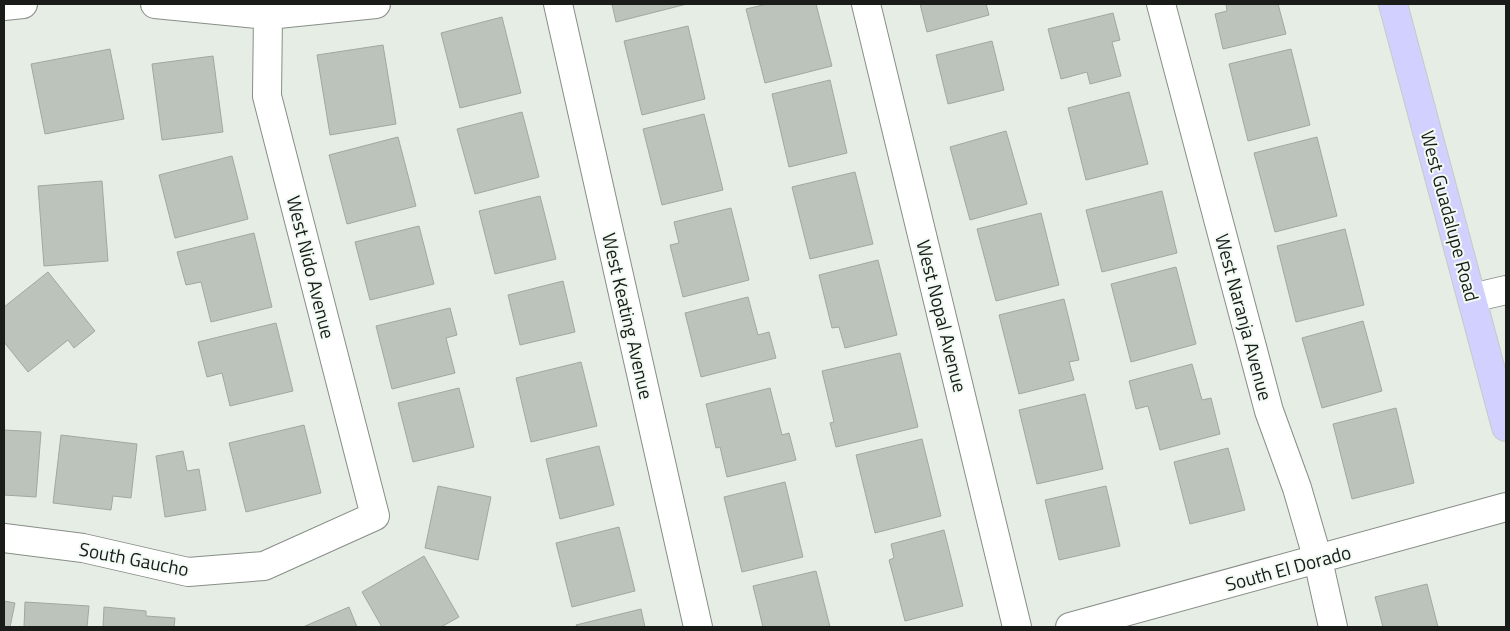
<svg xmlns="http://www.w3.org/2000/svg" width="1510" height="631" viewBox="0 0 1510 631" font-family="'Titillium Web',sans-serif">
<rect width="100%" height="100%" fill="#e5ede5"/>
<!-- building -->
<path fill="#bbc3bb" stroke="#a0a8a1" d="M612 4H687L616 22Z
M767 4H816L832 66 765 83 746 9Z
M920 4H986L989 15 927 32Z
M1226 4H1278L1286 34 1223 49 1215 14 1227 11Z
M1113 13 1120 40 1112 42 1121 76 1090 84 1087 72 1061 79 1048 29Z
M502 17 521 93 460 108 441 33Z
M688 26 705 99 642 115 624 41Z
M992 41 1004 90 948 104 936 55Z
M383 45 396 124 330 135 317 55Z
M110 49 124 119 45 134 31 64Z
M1291 49 1310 125 1248 141 1229 64Z
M213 56 223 132 162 140 152 64Z
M830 80 847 153 789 167 772 94Z
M1129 92 1148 164 1086 180 1068 108Z
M522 112 539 177 475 194 457 129Z
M704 114 723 190 662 205 643 129Z
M1006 131 1027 204 970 220 950 147Z
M398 137 416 206 347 224 329 155Z
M1317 137 1337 216 1275 232 1254 153Z
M232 156 248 219 175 238 159 175Z
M855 172 873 244 810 259 792 187Z
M102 181 108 261 44 266 38 186Z
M1162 191 1177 253 1102 272 1086 210Z
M540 196 556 259 495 274 479 211Z
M731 208 749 280 683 297 670 245 679 243 674 222Z
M1041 213 1059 285 996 301 977 229Z
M419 226 434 284 370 300 355 242Z
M1345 229 1364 305 1296 322 1277 246Z
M254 233 272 307 211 322 201 282 186 285 177 252Z
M878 260 897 335 845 348 839 327 832 328 819 275Z
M1176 267 1196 344 1131 362 1111 284Z
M48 272 95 331 74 348 68 340 28 372 4 342V307Z
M563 281 575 332 520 345 508 295Z
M748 297 758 335 769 332 776 358 701 377 685 313Z
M1064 299 1079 360 1069 362 1074 380 1019 394 999 315Z
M450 308 457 335 446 338 455 373 392 389 376 326Z
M1363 321 1382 391 1322 408 1302 338Z
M276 323 293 391 230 406 222 373 207 377 198 342Z
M900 353 918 427 836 447 830 423 834 422 822 371Z
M581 362 597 426 531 442 516 378Z
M1192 364 1202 400 1211 398 1220 434 1160 450 1148 406 1136 409 1129 381Z
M459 388 474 447 413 462 398 403Z
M770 388 782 435 789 433 796 460 727 477 720 447 716 448 706 404Z
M1085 394 1103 469 1037 484 1019 410Z
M1396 408 1414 483 1352 499 1333 424Z
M304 425 321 493 246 512 229 443Z
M4 430 41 432 36 497 4 495Z
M61 435 137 444 131 498 113 496 111 510 53 503Z
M922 439 941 516 875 533 856 455Z
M599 446 614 505 560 519 546 459Z
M1228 448 1245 510 1190 524 1174 462Z
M183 451 187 471 199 469 206 510 165 517 156 456Z
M785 482 803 557 742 572 724 497Z
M438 486 491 497 478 560 425 548Z
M1106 486 1120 546 1059 560 1045 500Z
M619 527 635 591 572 607 556 543Z
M944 530 963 606 905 621 889 560 894 558 891 544Z
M424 556 459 617 441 627H382L362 592Z
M816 571 830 627H763L753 586Z
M1427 584 1438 627H1383L1375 597Z
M4 601 15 603 10 627H4Z
M25 602 89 606 87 627H24Z
M104 607 146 611V616L175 618 174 627H103Z
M349 607 357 627H303Z
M641 609 645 627H577L576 625Z"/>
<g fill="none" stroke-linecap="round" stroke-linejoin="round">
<defs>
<path id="minor" d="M155 4 268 15 376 4
M558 4 698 627
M866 4 1017 627
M1161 4 1269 411 1297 488 1318 560 1333 627
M4 6 23 4
M1472 298 1506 290
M4 538 83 548 188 572 264 566 375 516 267 96 268 15
M1070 627 1506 507"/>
<path id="major" d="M1393 4 1506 427"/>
</defs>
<!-- minor casing -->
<use href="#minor" stroke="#878e87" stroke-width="30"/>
<!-- major casing -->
<use href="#major" stroke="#c8c9c8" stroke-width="30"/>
<!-- minor -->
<use href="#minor" stroke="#fff" stroke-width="28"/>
<!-- major -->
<use href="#major" stroke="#d1d0fe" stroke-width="28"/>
</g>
<g text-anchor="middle" stroke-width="4" stroke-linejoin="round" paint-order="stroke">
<!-- street labels -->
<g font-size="19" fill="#191c19" stroke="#f2fbf3">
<text transform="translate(1450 216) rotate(75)" y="7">West Guadalupe Road</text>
<text transform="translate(311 267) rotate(76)" y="7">West Nido Avenue</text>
<text transform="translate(628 316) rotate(77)" y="7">West Keating Avenue</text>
<text transform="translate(942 316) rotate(76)" y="7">West Nopal Avenue</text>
<text transform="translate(1244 317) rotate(75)" y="7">West Naranja Avenue</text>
<text transform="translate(134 559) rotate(11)" y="7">South Gaucho</text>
<text transform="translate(1288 568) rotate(-15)" y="7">South El Dorado</text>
</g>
</g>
<!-- border -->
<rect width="1510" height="631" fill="none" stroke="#191c19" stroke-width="10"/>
</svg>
